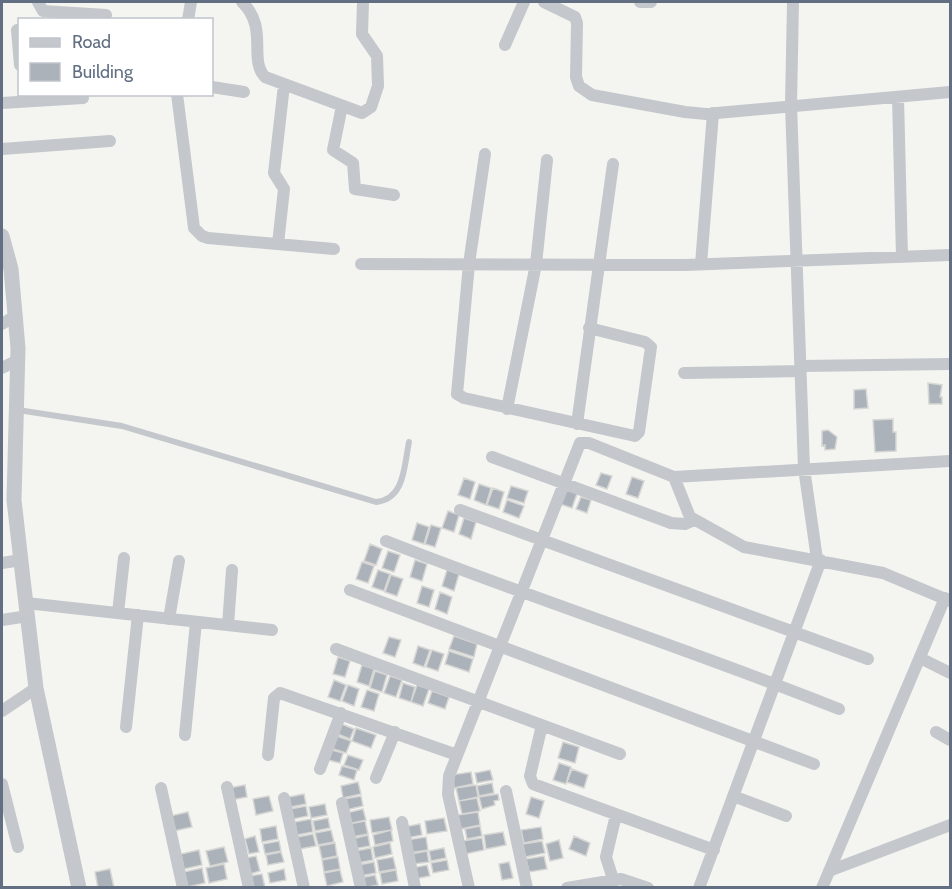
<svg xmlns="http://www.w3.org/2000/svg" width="952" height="889" viewBox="0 0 952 889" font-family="Cabin,sans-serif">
<rect width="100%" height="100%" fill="#f4f5f1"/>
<!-- building -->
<path fill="#acb2b9" stroke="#d6d6d4" stroke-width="1.5" d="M928 383 942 385 940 397H942V404H929Z
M866 389 868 408 854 409V390Z
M893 419V432H896V451L875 452 873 420Z
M828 430 837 437 835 449 825 450V445L822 446V431Z
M601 473 612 476 607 489 596 485Z
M632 477 644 481 638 498 626 494Z
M464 478 475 482 470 499 458 495Z
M479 484 491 488 486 505 474 500Z
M511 486 528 491 524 503 507 498Z
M566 487 578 491 572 508 560 504Z
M493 488 504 492 499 509 487 505Z
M581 497 591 500 587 513 576 509Z
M507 500 524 506 519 518 503 512Z
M448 511 459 515 454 532 442 528Z
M464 518 476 522 471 539 459 534Z
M417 523 429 527 424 544 412 540Z
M431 525 441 528 435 547 425 544Z
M370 544 382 549 376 565 364 561Z
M388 551 400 555 394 572 382 568Z
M415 560 427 564 422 581 410 577Z
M362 562 374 566 368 583 356 579Z
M378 570 390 574 384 591 372 587Z
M447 570 459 574 454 591 442 586Z
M391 575 403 579 397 596 385 592Z
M422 586 434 590 429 607 417 603Z
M440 592 452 597 447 614 435 609Z
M454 636 477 644 474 657 449 649Z
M389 637 401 640 395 657 383 653Z
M418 646 430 650 424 667 413 663Z
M432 650 444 654 438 671 426 667Z
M449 651 473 659 469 672 445 664Z
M338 657 350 661 345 677 333 674Z
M362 665 374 669 369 686 357 682Z
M375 671 387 675 382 692 370 688Z
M390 676 402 680 396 697 384 693Z
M334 680 346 685 340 701 328 697Z
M403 683 415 687 411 702 399 698Z
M348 685 359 689 354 706 342 701Z
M417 685 429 689 423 706 411 702Z
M367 690 379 694 374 711 361 707Z
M432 691 449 697 445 709 428 703Z
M339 723 354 729 350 739 335 733Z
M356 728 376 735 371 748 352 741Z
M334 735 351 741 346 753 330 748Z
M563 742 579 747 575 763 558 758Z
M328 749 343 753 340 763 324 759Z
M348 755 363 760 359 770 344 765Z
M559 763 571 767 566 784 553 780Z
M342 766 357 770 354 780 339 775Z
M572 769 588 775 584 788 567 782Z
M490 770 493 780 477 783 475 773Z
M471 772 473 784 454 788 451 775Z
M358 782 361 794 343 798 341 786Z
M492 783 494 793 479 796 477 786Z
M245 785 247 797 231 800 229 788Z
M476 785 478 797 459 801 456 788Z
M304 794 306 804 291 807 289 797Z
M498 794 499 800 494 801 495 805 482 809 479 797Z
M269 796 273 811 256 815 253 799Z
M361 796 363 806 346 810 344 799Z
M531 797 544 801 539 818 526 814Z
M477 798 480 811 462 814 459 801Z
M325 804 327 815 311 818 309 807Z
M306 806 308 816 293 819 290 809Z
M363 809 366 820 348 824 346 813Z
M188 812 192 827 174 831 170 816Z
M478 812 480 825 461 829 458 815Z
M389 817 392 830 372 833 370 820Z
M328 818 330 828 315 831 313 821Z
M444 818 447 831 427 834 425 821Z
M311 819 313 832 297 835 295 822Z
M365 821 368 834 352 837 349 824Z
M420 824 422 835 407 838 404 827Z
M276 826 278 839 262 842 260 829Z
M480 826 482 836 467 839 465 829Z
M541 827 543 839 524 843 521 830Z
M331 830 334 842 318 845 315 833Z
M391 830 393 841 375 845 373 835Z
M503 832 506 845 486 849 484 835Z
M313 834 316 846 300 849 297 837Z
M368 835 370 846 354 849 352 839Z
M255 836 259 852 249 854 245 839Z
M574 836 590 843 586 856 569 849Z
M426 837 428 850 409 853 406 840Z
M482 838 484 850 465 854 462 841Z
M559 840 563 858 550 861 546 844Z
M279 841 281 851 265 854 263 844Z
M542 841 545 853 525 857 523 844Z
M335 843 337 856 322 859 319 846Z
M390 843 392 854 375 858 373 847Z
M224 847 228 862 210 866 206 851Z
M371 848 373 860 358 863 355 851Z
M444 848 446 858 431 861 429 851Z
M199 850 202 865 184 869 181 854Z
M427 851 429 862 413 864 411 854Z
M281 852 284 862 268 865 266 855Z
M256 856 260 871 250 874 246 858Z
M544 856 547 869 529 872 526 859Z
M338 857 340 869 324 872 322 860Z
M393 857 396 869 379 872 377 860Z
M447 860 449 870 433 873 431 863Z
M374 862 376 873 360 876 358 865Z
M509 862 513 878 502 880 499 864Z
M224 864 227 879 209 883 206 868Z
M427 865 430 876 414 879 412 868Z
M202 868 205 883 187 887 184 872Z
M110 869 114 888H98L95 872Z
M284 869 286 880 270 883 268 873Z
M340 870 343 882 327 886 324 873Z
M396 870 398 881 382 884 380 873Z
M262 874 265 888H252L249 876Z
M375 875 378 885 362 888 360 878Z"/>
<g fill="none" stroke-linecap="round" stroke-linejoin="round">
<!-- service -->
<path stroke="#c4c7cb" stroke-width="6" d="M18 410 122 426 376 502C405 499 404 466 409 442"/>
<!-- minor -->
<path stroke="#c4c7cb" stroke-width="12" d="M38 2 43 11 106 15
M242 2C269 28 248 59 265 77L362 113 371 107 378 86 377 56 362 34 363 2
M544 2 575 17 577 23 576 77 579 86 592 95 685 112 706 114 950 92
M640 2H651
M793 2 791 105 804 468 817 559
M188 20 191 2
M17 30 20 65
M505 45 524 2
M212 87 244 92
M177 94 194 228 202 236 208 238 334 249
M898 97 902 257
M2 103 83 98
M342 106 333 150 353 163 355 189 394 195
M2 149 110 141
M485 154 469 264 457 394 464 398 635 436 639 432 651 347 645 342 589 328
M278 244 284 189 274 173 284 85
M361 264 685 265 950 255
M701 264 713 113
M2 324 15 316
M801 366 950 364
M2 368 18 360
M684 373 801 371
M507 409 536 264 547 160
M577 424 613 164
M492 457 671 523 685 524 694 520
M674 477 690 517 744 547 883 573 950 601
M460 510 868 659
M386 541C536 600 689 649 839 709
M2 563 21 560
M350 590 814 764
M26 603 272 630
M118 613 124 558
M169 619 179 561
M2 620 28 616
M228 625 232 570
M336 649 620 754
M920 658 950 673
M2 711 36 688
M542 725 530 776 533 784 714 850
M126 727 138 615
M936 732 950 740
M185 735 196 622
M268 755 274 698 280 693 457 755
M320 769 341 713
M376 778 395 732
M2 784 18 847
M227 787 249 888
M161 788 183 888
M506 791 527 888
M733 796 786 816
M284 798 304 888
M342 803 361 888
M402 822 415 888
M829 871 950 825
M613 879 606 857 616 815
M469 888 448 794 449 776 580 443H589L674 477 950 461
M567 888 621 879 648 888
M699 888 821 560
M822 888 945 598"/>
<!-- tertiary -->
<path stroke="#c4c7cb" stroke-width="15" d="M2 236 11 269 18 348 14 500 23 579 36 688 79 888"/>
</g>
<!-- border -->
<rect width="952" height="889" fill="none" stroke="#626f83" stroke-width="6"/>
<!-- legend -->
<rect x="18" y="18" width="195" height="78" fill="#ffffff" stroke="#c0c5cd" stroke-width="1.5"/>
<rect x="30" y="38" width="30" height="9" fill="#c4c7cb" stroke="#c0c5cd" stroke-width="1.5"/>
<text x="72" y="48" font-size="18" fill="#626f83">Road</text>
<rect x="30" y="63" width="30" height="18" fill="#acb2b9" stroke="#c0c5cd" stroke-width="1.5"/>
<text x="72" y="78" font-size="18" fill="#626f83">Building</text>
</svg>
